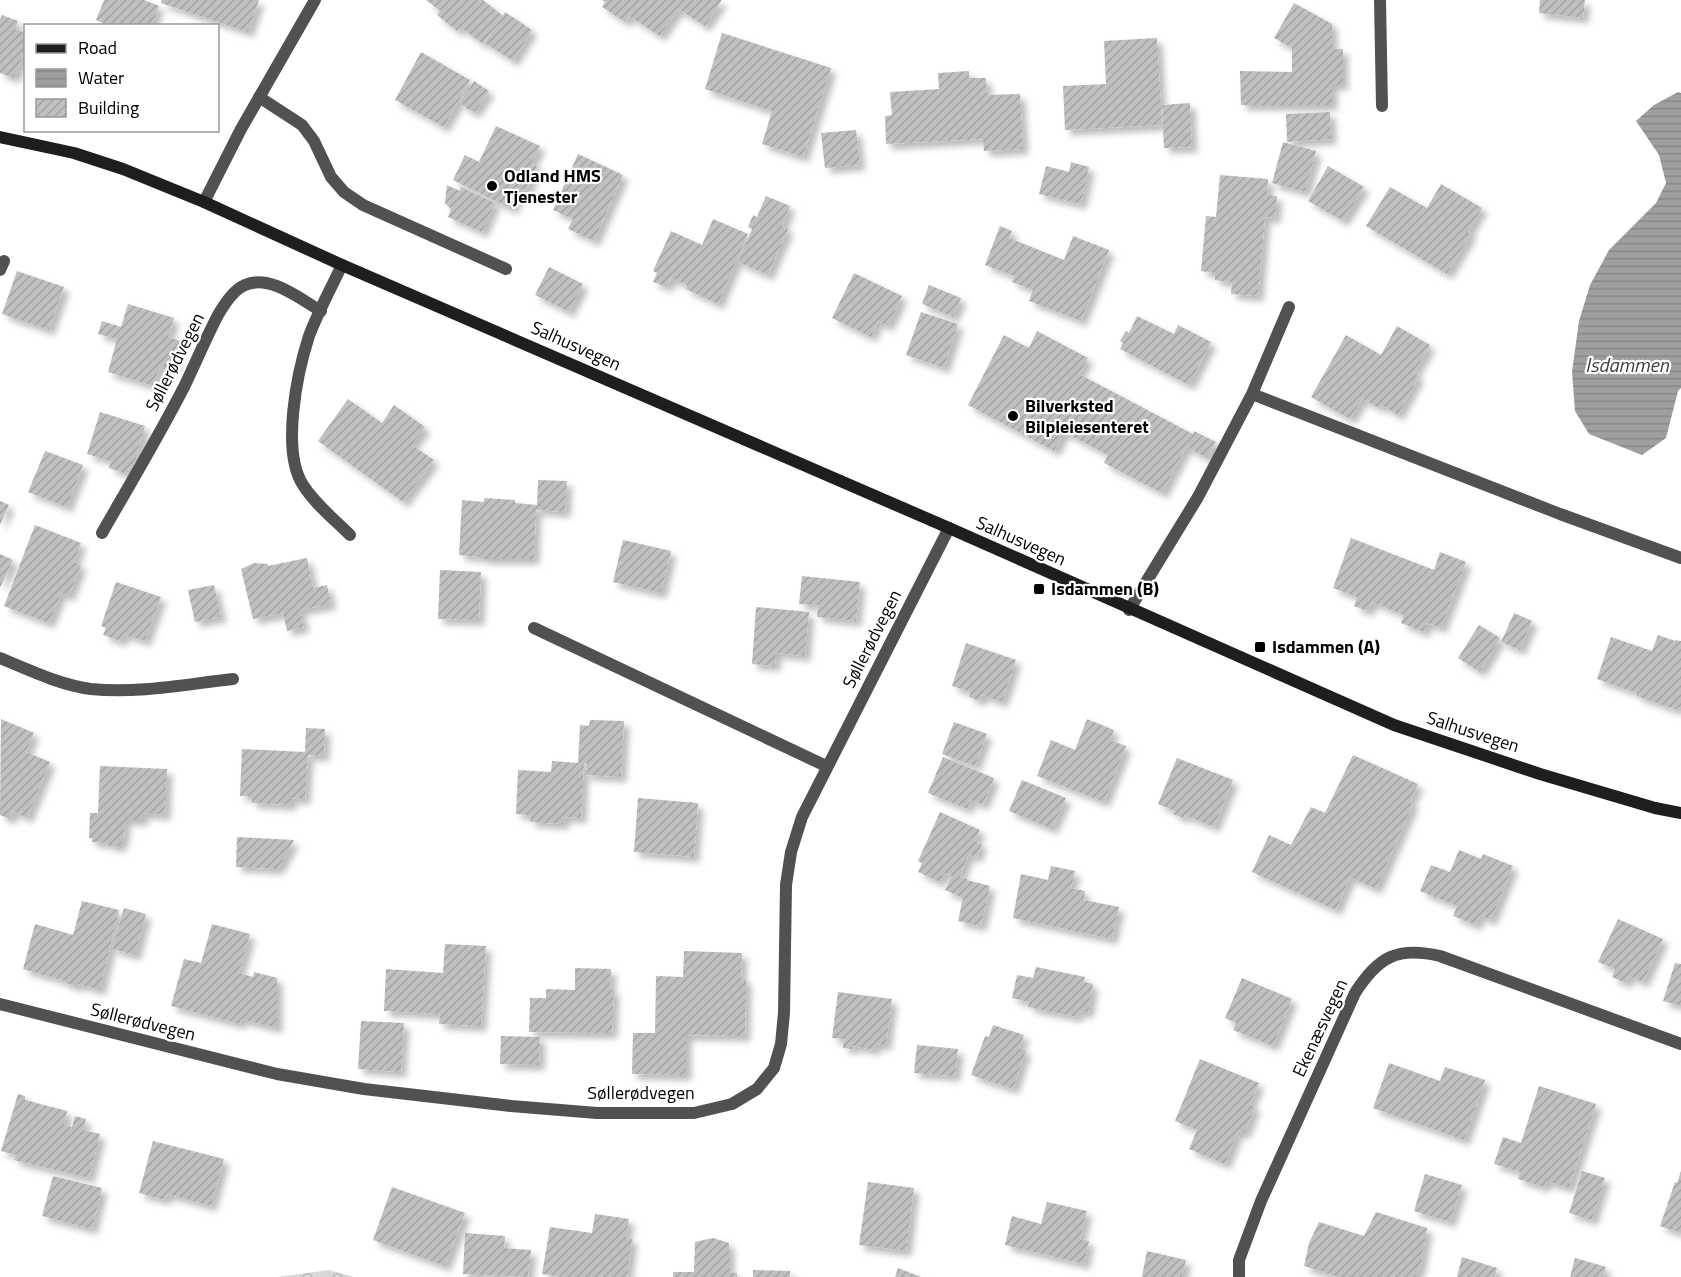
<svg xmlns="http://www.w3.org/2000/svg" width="1681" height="1277" viewBox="0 0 1681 1277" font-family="'Titillium Web',sans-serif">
<defs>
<pattern id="forest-crowns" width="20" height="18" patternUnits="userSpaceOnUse" patternTransform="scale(1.5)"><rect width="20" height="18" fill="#d8d8d8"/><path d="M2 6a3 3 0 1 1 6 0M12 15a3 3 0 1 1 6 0" fill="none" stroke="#b8b8b8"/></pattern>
<pattern id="water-rules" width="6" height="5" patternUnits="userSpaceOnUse" patternTransform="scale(1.5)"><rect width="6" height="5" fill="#9f9f9f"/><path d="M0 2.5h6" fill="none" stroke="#878787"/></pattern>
<pattern id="building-hatch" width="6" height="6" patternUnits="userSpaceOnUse" patternTransform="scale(1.5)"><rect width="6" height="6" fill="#c0c0c0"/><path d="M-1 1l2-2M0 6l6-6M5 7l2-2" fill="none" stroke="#a3a3a3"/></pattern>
<filter id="shadow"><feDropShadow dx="5.5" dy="5.5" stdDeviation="3" flood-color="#0004"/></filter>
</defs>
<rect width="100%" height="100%" fill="#fff"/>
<!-- forest -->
<path fill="url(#forest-crowns)" d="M329 1270 354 1277H277Z"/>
<!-- water -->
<path fill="url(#water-rules)" d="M1678 92 1681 93V388L1678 391 1666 438 1642 455 1589 434 1575 411 1572 372 1579 321 1590 285 1609 250 1656 203 1666 183 1659 155 1636 121 1654 105Z"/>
<!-- building -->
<path fill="url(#building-hatch)" filter="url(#shadow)" d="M104 0H144L159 6 151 26H110L96 20Z
M162 0H259L248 32 161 3Z
M426 0H483L503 16 505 12 532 30 513 61 485 43 497 24 483 44 460 27 457 31 437 15 440 11Z
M602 0H722L705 26 678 9 660 36 629 16 625 22 602 7 605 2Z
M1540 0H1585L1583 18 1539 13Z
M1294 3 1332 24V49H1343V85H1332V105H1241L1240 71 1292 72V48L1274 38Z
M2 15 18 21 15 29 26 33V48L14 78 0 73V19Z
M722 33 831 68 803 157 762 144 772 111 705 89Z
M1157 38 1162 125 1065 130 1063 86 1106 84 1104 41Z
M421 52 470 80 444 127 395 100Z
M969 71V78H986L987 95 1020 94 1023 149 984 151 983 139 886 144 885 116 892 115 890 92 939 89 938 73Z
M474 81 489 91 475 112 467 109 460 102Z
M1190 103 1192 147 1164 148 1162 105Z
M1330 112 1331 139 1287 142 1286 114Z
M496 126 540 146 531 164 537 166 526 191 521 189 512 209 453 180 465 155 479 162Z
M856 130 860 165 825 168 821 133Z
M1283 142 1316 151 1305 192 1272 183Z
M578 154 623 175 594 241 568 229 573 219 553 210Z
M1071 162 1089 167 1081 204 1039 194 1046 166 1069 172Z
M1328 166 1364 187 1343 221 1308 201Z
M1220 175 1268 179 1267 195 1277 196 1275 218 1265 217 1258 296 1231 294 1232 282 1215 280V273L1201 271 1206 216 1216 217Z
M1441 184 1482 208 1468 232 1471 234 1447 274 1366 226 1390 187 1427 208Z
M447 185 460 191 461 187 495 203 482 232 448 217 451 209 445 203Z
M766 196 790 206 782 226 788 229 768 275 738 262 752 229 748 227 753 215 757 217Z
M713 219 748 234 718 304 686 289 687 285 671 278 667 287 653 282 657 273 653 271 671 231 702 245Z
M1000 226 1012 231 1009 238 1064 260 1073 236 1109 250 1081 321 1029 301 1033 290 1012 282 1014 276 985 265Z
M549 267 583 284 569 312 535 295Z
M17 271 64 287 49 330 2 314Z
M854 273 902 296 888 326 878 321 871 337 832 318Z
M929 285 961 298 953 317 922 304Z
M128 304 174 318 168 337 181 341 172 370 160 366 154 386 108 372 117 339 98 334 102 321 121 327Z
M921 312 958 324 944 368 906 355Z
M1137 316 1174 334 1178 325 1211 342 1189 385 1120 349 1123 343 1120 341 1126 331 1129 333Z
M1397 326 1430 345 1414 373 1419 376 1398 415 1381 405 1379 408 1363 399 1364 396 1350 419 1311 397 1346 335 1381 355Z
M1037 331 1088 358 1079 374 1193 434 1194 431 1216 442 1207 458 1186 447 1162 493 1104 463 1108 455 1064 432 1054 451 968 405 1004 335 1029 348Z
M348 399 382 423 394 405 425 427 412 445 434 460 403 502 318 441Z
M100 412 145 426 133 468 129 467 127 474 109 468 111 461 87 454Z
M45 451 83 465 67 507 28 492Z
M538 480 567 481 565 512 536 510 534 559H483V557L459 555 462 500 484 502V498L515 500V503L537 505Z
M0 501 9 505 0 525Z
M35 525 81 543 74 562 81 565 69 596 61 593 49 623 4 606Z
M1351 538 1434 570 1440 552 1466 562 1441 628 1427 623 1424 632 1401 623 1404 615 1372 602 1368 611 1354 606 1357 597 1333 588Z
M623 540 671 551 661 593 613 582Z
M0 554 13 560 0 588Z
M307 558 313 588 327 585 331 604 300 610 304 627 287 631 283 613 253 619 241 569 254 563 268 564V566Z
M440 570 481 572 479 620 438 619Z
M802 576 860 582 856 621 817 617 818 605 799 604Z
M116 582 161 597 145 641 124 634 121 641 103 635 106 628 101 626Z
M214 585 221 617 195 622 188 590Z
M756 607 809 612 805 656 776 653 775 666 752 664Z
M1514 613 1532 621 1520 650 1501 642Z
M1479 625 1500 638 1480 672 1458 658Z
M1658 635 1675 641V640L1681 641V708L1678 707 1677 710 1637 696V693L1597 679 1611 637 1652 651Z
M966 643 1016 660 1002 702 982 695 980 701 969 697 971 692 952 686Z
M1 719 34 733 26 752 50 762 27 818 13 811 10 819 0 815Z
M1087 719 1114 730 1110 740 1126 746 1104 802 1037 776 1051 740 1075 750Z
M590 720 624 721 621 777 586 775 587 763H584L581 818 564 817 563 824 530 822 531 815 516 814 518 770 551 772 552 761 578 763 580 725 589 726Z
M954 722 987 734 975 766 942 754Z
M306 728 325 729 324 756 308 755 305 799 291 798V805L252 803V796H240L242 749 305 752Z
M1353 755 1418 784 1410 802 1413 804 1376 889 1350 877 1336 910 1252 872 1269 835 1291 845 1311 807 1325 813Z
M943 757 994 778 983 805 971 800 967 809 928 793Z
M1177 758 1233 780 1214 827 1185 815 1184 818 1173 814 1175 811 1158 804Z
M100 766 167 769 165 815 143 813V820H125L124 839H121V846H109V843L92 842V838H89L90 813H98Z
M1022 780 1066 798 1052 829 1009 811Z
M638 798 698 803 694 857 634 852Z
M940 812 980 830 975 841 982 844 976 858 969 854 960 876 967 879V880L990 886 981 926 958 921 963 898 945 890 952 876 944 873 940 882 918 872 922 863 918 861Z
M237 837 294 840 278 869 236 867Z
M1459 850 1481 859 1483 854 1513 866 1491 920 1480 915 1476 925 1453 916 1457 906 1420 891 1431 865 1450 872Z
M1051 866 1075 871 1071 888 1085 891 1084 900 1119 907 1112 939 1013 918 1021 874 1048 880Z
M82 901 119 910 100 990 77 984V986L64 983 65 981 23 969 35 924 73 935Z
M124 908 146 914 135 955 112 949Z
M1618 919 1663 939 1643 982 1629 976 1626 983 1612 977 1615 969 1598 962Z
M212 924 250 934 239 973 253 977 254 972 277 978V1028L241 1019 240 1024 171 1006 184 959 201 963Z
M445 944 486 946 481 1026 439 1024 440 1014 384 1011 386 969 443 973Z
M684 951 742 953 741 978 746 979 745 1036 686 1035V1075L632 1074 633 1033H655L656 976 683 977Z
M1675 963 1681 964V1006L1663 1001Z
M1036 967 1085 977 1084 982 1093 984 1088 1013 1078 1011 1077 1017 1028 1007 1029 1002 1012 998 1017 975 1033 978Z
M575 968 611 969 610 990H614L612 1033 529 1032 530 998H546V989L575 990Z
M1242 978 1292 999 1273 1046 1233 1030 1236 1023 1225 1018Z
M838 992 892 999 886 1045 876 1044 875 1050 852 1046V1049L843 1048 844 1039 832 1038Z
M361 1021 404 1023 401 1072 358 1069Z
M993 1025 1024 1035 1019 1048 1026 1050 1013 1089 971 1075 985 1036 989 1037Z
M501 1036 540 1037 539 1065 500 1064Z
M917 1045 958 1049 955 1076 914 1073Z
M1200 1059 1259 1083 1250 1104 1255 1107 1244 1134 1238 1131 1225 1164 1189 1149 1197 1130 1175 1121Z
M1389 1063 1440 1081 1445 1067 1485 1080 1464 1140 1373 1108Z
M1539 1086 1596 1104 1569 1188 1546 1181 1544 1187 1518 1179 1520 1172 1494 1164 1503 1137 1521 1143Z
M18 1094 25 1096V1100L67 1111 64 1125 72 1127 75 1116 86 1119 83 1130 100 1134 89 1178 14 1160 16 1155 1 1151Z
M153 1141 224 1159 211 1206 167 1194 165 1200 139 1193Z
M1582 1171 1605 1178 1592 1220 1569 1213Z
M1681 1171V1233L1660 1226 1675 1182 1677 1183Z
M1425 1174 1462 1185 1450 1222 1414 1211Z
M53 1176 102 1188 92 1229 42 1216Z
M868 1182 914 1188 906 1251 859 1245Z
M392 1187 465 1213 445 1266 373 1240Z
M1047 1202 1087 1211 1080 1239 1089 1241 1084 1264 1005 1245 1012 1216 1041 1224Z
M1376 1212 1427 1228 1421 1265 1415 1277H1338L1304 1266 1309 1243 1319 1222 1364 1236Z
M595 1214 629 1219 626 1238 632 1239 627 1277H563L542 1274 550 1227 592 1233Z
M465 1233 505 1236 504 1248 531 1250 528 1277 463 1274Z
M713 1238 729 1243V1273H737V1277H673V1272H694L695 1242Z
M1147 1251 1186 1260 1182 1277H1143L1142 1276Z
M1462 1257 1497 1268 1495 1277H1457Z
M1575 1258 1606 1267 1603 1277H1570Z
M898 1268 921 1277H895Z
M753 1270 790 1271V1277H753Z"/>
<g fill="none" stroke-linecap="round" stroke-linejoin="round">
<!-- service -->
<path stroke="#515151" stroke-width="12" d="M102 533C130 484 159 436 185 385 196 362 206 338 218 315 224 305 233 290 245 285 270 274 300 299 321 311"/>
<!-- minor -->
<path stroke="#515151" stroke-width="12" d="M1380 0 1382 106
M259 97 302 125 314 141 331 177 344 192 363 205 506 269
M204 202 241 129 315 0
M342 265C331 288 318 312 309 336 297 373 281 451 303 485 315 504 334 519 350 535
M0 270 4 261
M1252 394 1560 514 1681 558
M1129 610 1198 497 1252 394 1289 307
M534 628 826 766
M0 658C29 670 60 685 91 689 138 694 187 684 233 679
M0 1004 277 1074 364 1089 511 1106 597 1113H694L732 1104 757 1089 774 1068 781 1044 784 1013 786 885 791 852 802 817 949 528
M1239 1277V1260L1261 1201 1355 993C1378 957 1397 946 1440 956L1681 1044"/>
<!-- secondary -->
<path stroke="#1e1e1e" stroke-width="12" d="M0 137 74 153 123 169 204 202 342 265 949 528 1394 725 1540 774 1655 808 1681 813"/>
</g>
<!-- markers -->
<g fill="#000" stroke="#fff" stroke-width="2">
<circle cx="492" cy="186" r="6"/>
<circle cx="1013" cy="416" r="6"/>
<rect x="1033" y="583" width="12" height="12" rx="3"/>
<rect x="1254" y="641" width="12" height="12" rx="3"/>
</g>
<g text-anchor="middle" stroke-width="4.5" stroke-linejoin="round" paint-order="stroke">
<!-- poi labels -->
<g font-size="18" font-weight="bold" fill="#000" stroke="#fff" text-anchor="start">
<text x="504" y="182">Odland HMS<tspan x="504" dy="21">Tjenester</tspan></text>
<text x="1025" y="412">Bilverksted<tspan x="1025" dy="21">Bilpleiesenteret</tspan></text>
<text x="1051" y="595">Isdammen (B)</text>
<text x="1272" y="653">Isdammen (A)</text>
</g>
<!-- street labels -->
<g font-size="18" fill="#000" stroke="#fff">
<text transform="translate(576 346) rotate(24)" y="6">Salhusvegen</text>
<text transform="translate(175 362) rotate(-63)" y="6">Søllerødvegen</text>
<text transform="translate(1021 541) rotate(24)" y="6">Salhusvegen</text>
<text transform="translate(872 639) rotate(-63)" y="6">Søllerødvegen</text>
<text transform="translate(1473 732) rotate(18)" y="6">Salhusvegen</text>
<text transform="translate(143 1022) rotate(14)" y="6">Søllerødvegen</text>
<text transform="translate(1320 1028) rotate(-65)" y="6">Ekenæsvegen</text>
<text x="641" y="1099">Søllerødvegen</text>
</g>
<!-- water labels -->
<g font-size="20" font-style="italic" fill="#404040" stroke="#fff">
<text x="1627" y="372">Isdammen</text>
</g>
</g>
<!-- legend -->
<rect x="24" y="24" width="195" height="108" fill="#ffffff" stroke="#999999" stroke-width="1.5"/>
<rect x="36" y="44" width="30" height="9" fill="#1e1e1e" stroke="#999999" stroke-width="1.5"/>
<text x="78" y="54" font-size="18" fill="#000000">Road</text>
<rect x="36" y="69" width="30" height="18" fill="url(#water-rules)" stroke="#999999" stroke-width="1.5"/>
<text x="78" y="84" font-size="18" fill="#000000">Water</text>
<rect x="36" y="99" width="30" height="18" fill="url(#building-hatch)" stroke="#999999" stroke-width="1.5"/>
<text x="78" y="114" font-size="18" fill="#000000">Building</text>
</svg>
